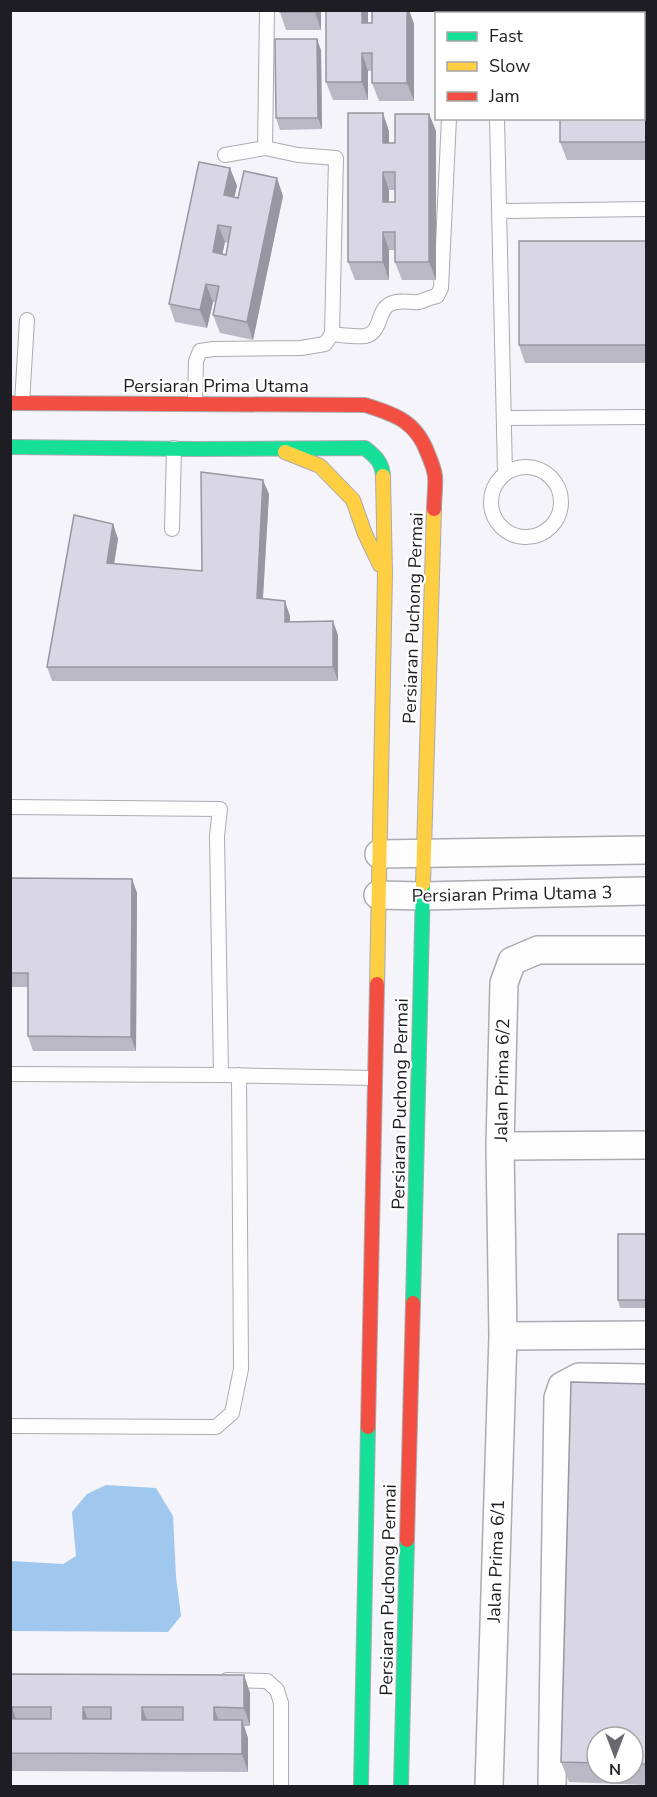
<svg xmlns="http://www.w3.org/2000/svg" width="657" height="1797" viewBox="0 0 657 1797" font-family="'Nunito Sans',sans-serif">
<rect width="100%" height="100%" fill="#f5f4fb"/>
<!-- water -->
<path fill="#a0c7ed" d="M106 1485 156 1488 173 1516 176 1577 181 1616 168 1632 11 1631V1561L63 1564 76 1556 72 1512 87 1494Z"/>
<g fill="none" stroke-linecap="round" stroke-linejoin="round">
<defs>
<path id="lane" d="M450 14V10
M498 14 499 10
M497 118 505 473
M265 148 267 10
M499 211 646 209
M332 334C342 335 355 337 365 336 382 333 377 310 390 304 400 299 409 303 419 302 425 300 431 297 437 296L441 288 449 118
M22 403 27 320
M195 404 196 361 200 351 213 349 301 348 325 344 332 334 336 158 298 155 265 148 225 155
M504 418 646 417
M491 502a35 35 0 1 1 70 0a35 35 0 1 1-70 0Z
M172 529 174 448
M10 807 220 809 217 836 221 1075 374 1078
M10 1074 221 1075
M10 1426 216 1427 232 1413 241 1369 239 1075
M227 1680 267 1681 277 1690 281 1703V1786"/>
<path id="street" d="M379 854 646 850
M378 895 423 896 646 891
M500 1146 646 1145
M503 1336 646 1335
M489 1786 503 1336 500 1146 504 983 512 961 538 950H646
M552 1786 558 1398 562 1386 579 1377 646 1378"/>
<path id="fast" d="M10 447 194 449 365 448C376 457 382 462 383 476
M413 1303 423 884
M361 1786 368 1427
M401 1786 407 1540"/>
<path id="slow" d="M285 452 320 466 353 500 365 534 380 565
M423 884 434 509
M377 984 385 574 383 476"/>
<path id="jam" d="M10 403 365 405C396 415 416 421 428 454 431 461 434 469 435 476 436 487 434 498 434 509
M368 1427 377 984
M407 1540 413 1303"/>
</defs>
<!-- lane casing -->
<use href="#lane" stroke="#ababb0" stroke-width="16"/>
<!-- street casing -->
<use href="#street" stroke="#ababb0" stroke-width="30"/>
<!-- fast casing -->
<use href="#fast" stroke="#ababb0" stroke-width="16"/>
<!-- slow casing -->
<use href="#slow" stroke="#ababb0" stroke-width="16"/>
<!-- jam casing -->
<use href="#jam" stroke="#ababb0" stroke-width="16"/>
<!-- lane -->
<use href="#lane" stroke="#fefdfe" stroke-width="14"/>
<!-- street -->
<use href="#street" stroke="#fefdfe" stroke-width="27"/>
<!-- fast -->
<use href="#fast" stroke="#16e098" stroke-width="14"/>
<!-- slow -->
<use href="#slow" stroke="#ffcf43" stroke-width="14"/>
<!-- jam -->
<use href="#jam" stroke="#f24e42" stroke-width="14"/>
</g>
<!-- wall -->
<path fill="#bbb8c6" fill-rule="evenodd" d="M321 10V30H286L280 12Z
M368 10V23H372V10H409L414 24V101H379L372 83V71H368V100H333L326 82Z
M646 36V160H567L560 142Z
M321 50 322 129 280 130 276 118Z
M429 114 436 131V280H402L395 262V250H389V280H355L348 262 389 131V143H395ZM389 190H395V202H389Z
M230 168 237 186 234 197 238 198 283 196 253 340 220 333 213 315 216 302H213L207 328 175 322 169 304ZM225 242 228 243 226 255 222 254Z
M646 241V363H525L519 345Z
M269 494 263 599 290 616V622L338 635V681H52L47 667 113 524 118 539 114 564 202 571Z
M10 878 132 879 137 893 136 1051H33L28 1036V987H10Z
M646 1234V1308H620L618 1300Z
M646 1384V1785L569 1782 561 1762ZM597 1737H633V1773H597Z
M10 1674 244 1675 250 1693V1726H244L248 1738V1772L10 1771Z"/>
<!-- shaded-wall -->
<path fill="#9896a1" d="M315 10H321V30L315 12Z
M362 10H368V41L362 23Z
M407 10H409L414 24V101L407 83Z
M317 39 321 50 322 129 318 118Z
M362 53 368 71V100L362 82Z
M383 113 389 131V161L383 143Z
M429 114 436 131V280L429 262Z
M230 168 237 186 231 213 224 195Z
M383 172 389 190V220L383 202Z
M277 178 283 196 253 340 247 322Z
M218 225 225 242 219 270 213 252Z
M383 232 389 250V280L383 262Z
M206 284 213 302 207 328 200 310Z
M263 480 269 494 262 612 257 598Z
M113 524 118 539 112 577 107 563Z
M285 601 290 616V636L285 622Z
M333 621 338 635V681L333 667Z
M132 879 137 893 136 1051 131 1037Z
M244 1675 250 1693V1726L244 1708Z
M12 1707 18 1725 12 1719Z
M83 1707 90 1725 83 1719Z
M142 1707 149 1725 142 1720Z
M214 1707 220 1725 214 1720Z
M242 1720 248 1738V1772L242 1754Z"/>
<!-- building -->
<path fill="#d9d6e6" stroke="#9896a1" stroke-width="1.5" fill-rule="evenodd" d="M280 10H315V12H280Z
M326 10H362V23H372V10H407V83H372V53H362V82H326Z
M644 36H646V142H560V118H644Z
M275 39H317L318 118H276Z
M348 113H383V143H395V114H429V262H395V232H383V262H348ZM383 172H395V202H383Z
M199 162 230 168 224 195 238 198 244 171 277 178 247 322 213 315 219 286 206 284 200 310 169 304ZM218 225 231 227 226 255 213 252Z
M519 241H646V345H519Z
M201 472 263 480 257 598 285 601V622L333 621V667H47L74 515 113 524 107 563 202 571Z
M10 878 132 879 131 1037 28 1036V973H10Z
M618 1234H646V1300H618Z
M571 1382 646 1384V1764H633V1737H597V1763L561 1762Z
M10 1674 244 1675V1708L214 1707V1720H242V1754L10 1753ZM12 1707H51V1719H12ZM83 1707H111V1719H83ZM142 1707H183V1720H142Z"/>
<g text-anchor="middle" stroke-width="4.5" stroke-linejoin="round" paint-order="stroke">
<!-- street labels -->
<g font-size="18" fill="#1e1d23" stroke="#fff">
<text x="216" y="392">Persiaran Prima Utama</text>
<text transform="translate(413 618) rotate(-88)" y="6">Persiaran Puchong Permai</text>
<text transform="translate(512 894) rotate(-1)" y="6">Persiaran Prima Utama 3</text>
<text transform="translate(502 1080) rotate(-89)" y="6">Jalan Prima 6/2</text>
<text transform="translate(400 1104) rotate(-89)" y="6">Persiaran Puchong Permai</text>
<text transform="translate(496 1561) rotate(-88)" y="6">Jalan Prima 6/1</text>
<text transform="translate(388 1590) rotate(-89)" y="6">Persiaran Puchong Permai</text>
</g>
</g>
<!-- border -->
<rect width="657" height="1797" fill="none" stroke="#1e1d23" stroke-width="24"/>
<!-- legend -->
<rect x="435" y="12" width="210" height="108" fill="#ffffff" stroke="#a5a5a7" stroke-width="1.5"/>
<rect x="447" y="32" width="30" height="9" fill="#16e098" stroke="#a5a5a7" stroke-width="1.5"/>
<text x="489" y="42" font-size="18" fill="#1e1d23">Fast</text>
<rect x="447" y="62" width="30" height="9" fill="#ffcf43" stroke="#a5a5a7" stroke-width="1.5"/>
<text x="489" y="72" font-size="18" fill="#1e1d23">Slow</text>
<rect x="447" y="92" width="30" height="9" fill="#f24e42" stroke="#a5a5a7" stroke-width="1.5"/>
<text x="489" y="102" font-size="18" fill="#1e1d23">Jam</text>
<!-- north arrow -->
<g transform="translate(615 1755) rotate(180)"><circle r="28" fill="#ffffff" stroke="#a5a5a7" stroke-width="1.5"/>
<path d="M0-4.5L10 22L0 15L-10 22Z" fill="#69686f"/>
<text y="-9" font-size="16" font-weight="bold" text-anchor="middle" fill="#1e1d23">N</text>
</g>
</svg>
